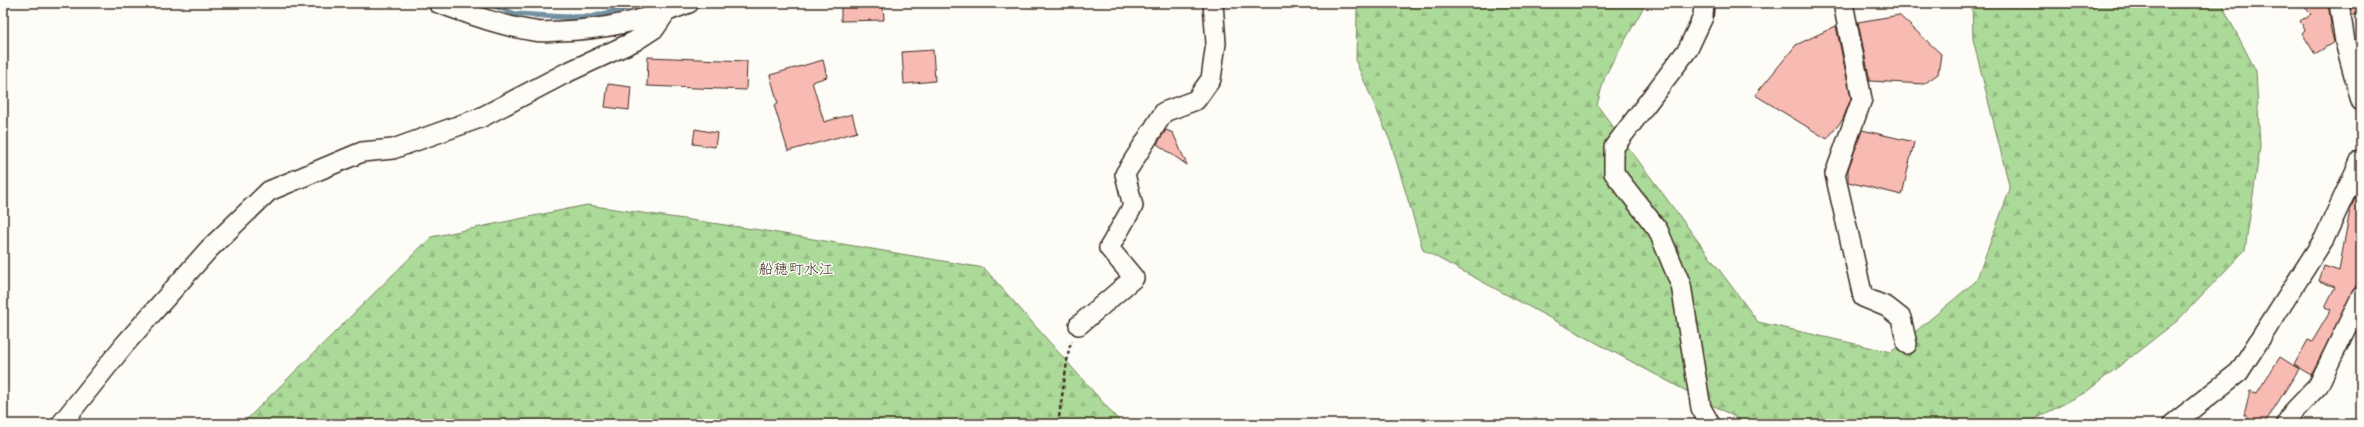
<svg xmlns="http://www.w3.org/2000/svg" width="2364" height="427" viewBox="0 0 2364 427" font-family="'Indie Flower','Klee One',sans-serif">
<defs>
<pattern id="forest-firs" width="22" height="20" patternUnits="userSpaceOnUse"><rect width="22" height="20" fill="#acda99"/><path d="M5 1l3.5 6h-7zM16 11l3.5 6h-7z" fill="#95bb83"/></pattern>
</defs>
<rect width="100%" height="100%" fill="#fdfcf7"/>
<filter id="ink" filterUnits="userSpaceOnUse"><feTurbulence type="fractalNoise" baseFrequency=".025" numOctaves="2"/><feDisplacementMap in="SourceGraphic" scale="8" xChannelSelector="R" yChannelSelector="G"/><feConvolveMatrix kernelMatrix="1 2 1 2 8 2 1 2 1" color-interpolation-filters="sRGB"/></filter>
<g filter="url(#ink)">
<!-- forest -->
<path fill="url(#forest-firs)" stroke="#74825c" d="M1366 3H1646L1605 76 1597 105 1758 322 1891 352 1976 281 2010 189 1973 39 1972 3H2221L2256 71 2260 147 2245 250 2177 321 2086 392 2026 424H1748L1423 250 1391 143 1356 62 1357 10Z
M587 205 760 230 984 268 1122 424H242L431 237Z"/>
<g fill="none" stroke-linecap="round" stroke-linejoin="round">
<!-- stream -->
<path stroke="#7290a0" stroke-width="5.5" d="M488 3 515 14 563 17H592L645 3"/>
</g>
<!-- building -->
<path fill="#f7bbb3" stroke="#3b2a1e" d="M841 3H883L884 20 841 21Z
M2301 3H2328L2331 25 2330 26 2334 42 2315 54 2302 33 2305 30 2300 21 2311 14Z
M2350 3H2361V12L2352 16Z
M1899 15 1941 54 1938 74 1924 84 1870 81 1858 22Z
M1836 26 1851 98 1843 119 1827 139 1755 95 1796 45Z
M933 50 935 81 904 84 902 52Z
M648 57 747 61 746 90 647 86Z
M823 60 827 77 812 82 824 122 852 114 857 132 788 151 774 105 778 104 770 75Z
M608 84 631 87 629 110 605 107Z
M695 129 717 133 715 147 693 144Z
M1166 130 1173 133 1187 165 1157 144Z
M1862 130 1914 142 1902 195 1848 182V170Z
M2359 190H2361V276L2311 375 2294 365 2308 340 2312 342 2331 310 2325 307 2335 287 2319 281 2324 266 2339 271 2350 210Z
M2280 357 2299 369 2264 424H2247L2248 417 2244 415 2250 391 2257 393Z"/>
<g fill="none" stroke-linecap="round" stroke-linejoin="round">
<defs>
<path id="minor" d="M438 3C469 14 501 26 534 31 542 33 551 31 559 31 604 30 647 20 689 3
M1704 3 1703 17 1688 49 1614 147V173L1658 230 1681 285 1701 408 1710 424
M1843 3 1862 99 1835 174 1863 297 1887 307 1901 318 1907 344
M2339 3 2345 42 2361 101
M1079 325 1134 278 1109 248 1133 206 1125 174 1164 112 1196 100 1211 79 1216 43 1213 3
M61 424 125 344 209 249 269 191 362 152 393 149 480 118 566 73 635 41 655 28 666 12
M2173 424 2239 372 2324 239 2361 159
M2286 424 2293 412 2318 386 2361 297"/>
</defs>
<!-- minor casing -->
<use href="#minor" stroke="#3b2a1e" stroke-width="22"/>
<!-- path -->
<path stroke="#3b2a1e" stroke-width="2.5" stroke-dasharray="4 3" stroke-linecap="butt" d="M1058 424 1069 348 1072 341"/>
<!-- minor -->
<use href="#minor" stroke="#fdfcf7" stroke-width="19"/>
</g>
</g>
<g text-anchor="middle" stroke-width="3" stroke-linejoin="round" paint-order="stroke">
<!-- quarter labels -->
<g font-size="15" fill="#3b2a1e" stroke="#fdfcf7">
<text x="796" y="274">船穂町水江</text>
</g>
</g>
<!-- margin -->
<rect width="2364" height="427" fill="none" stroke="#fdfcf7" stroke-width="16"/>
<rect x="8" y="8" width="2348" height="411" fill="none" stroke="#3b2a1e" stroke-width="1.5" filter="url(#ink)"/>
</svg>
